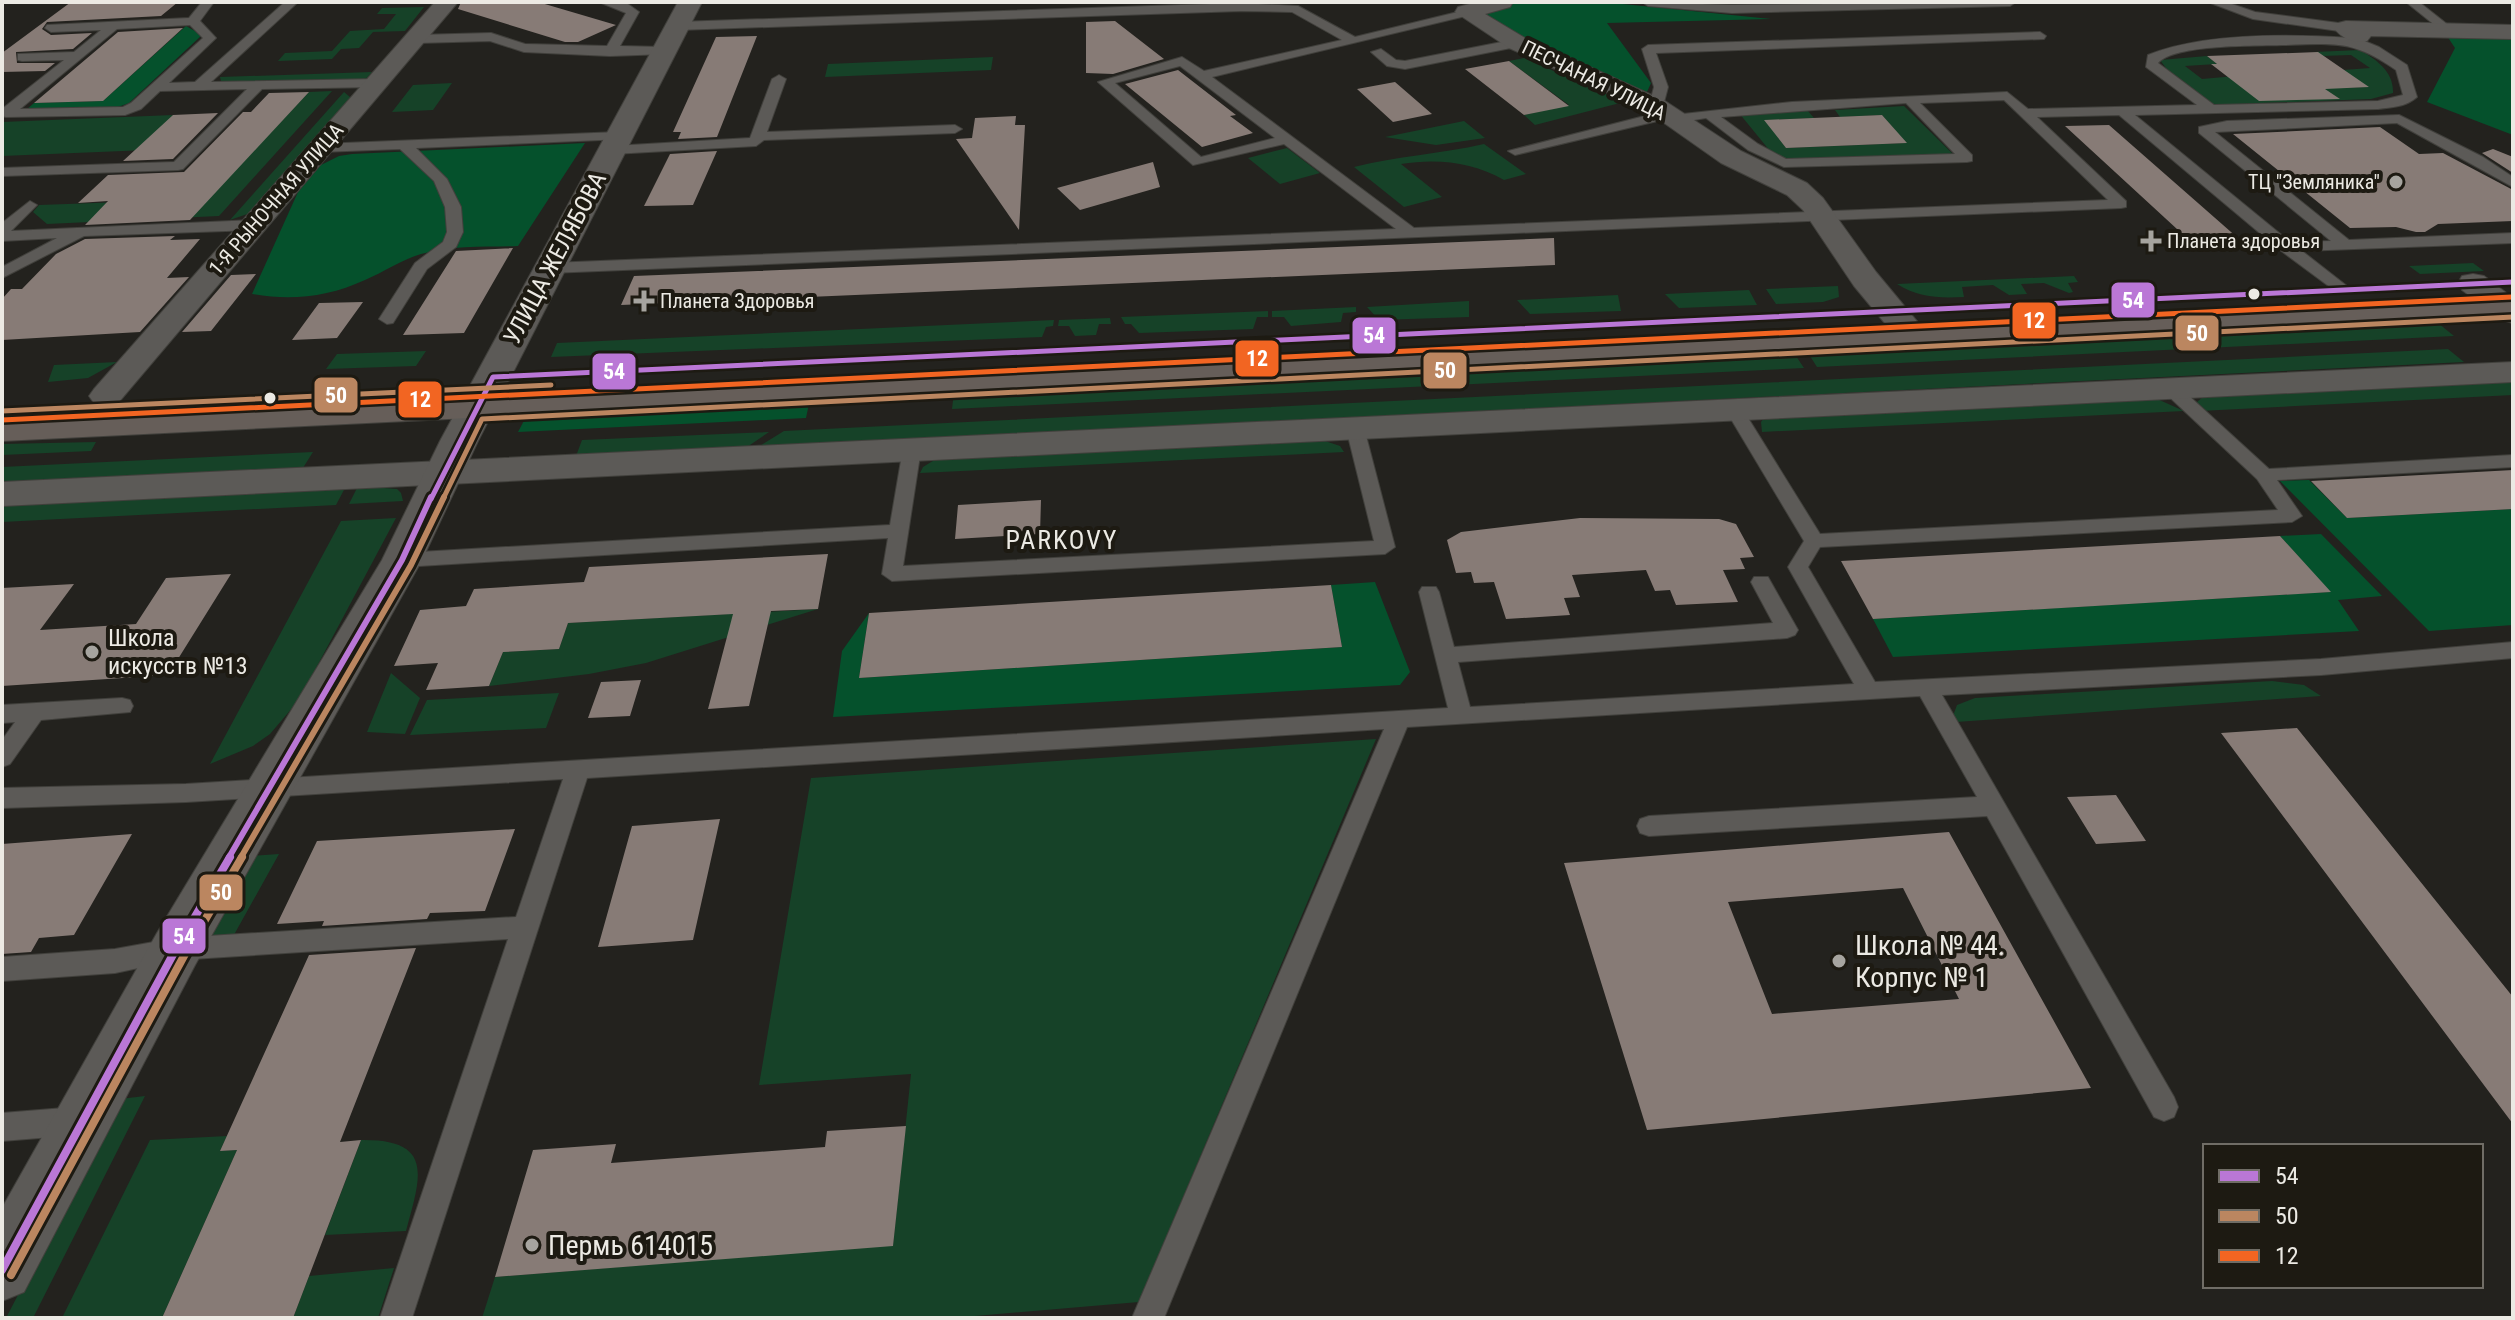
<svg xmlns="http://www.w3.org/2000/svg" width="2515" height="1320" viewBox="0 0 2515 1320" font-family="'Roboto Condensed',sans-serif">
<rect width="100%" height="100%" fill="#23221e"/>
<!-- green -->
<path fill="#164228" d="M424 7 405 31 373 32 359 48 341 49 332 59 278 61 285 53 332 51 350 31 384 29 396 14H377L382 8Z
M2360 50C2377 60 2394 72 2393 93L2371 99 2211 105 2169 72 2160 60 2207 56 2217 64 2185 66 2202 79 2258 74 2335 88 2367 87 2343 70 2370 68 2351 55 2321 56 2314 52Z
M993 57 991 70 825 77 828 64Z
M1524 58 1615 98 1620 103 1535 125 1524 115 1569 105 1509 61Z
M372 72 366 79 228 82 221 81 220 77Z
M452 83 433 110 392 112 413 85Z
M332 91 219 216 47 224 33 212 39 205 208 199 309 92Z
M344 92 350 97 349 102 253 212 230 220Z
M1904 106 1954 155 1789 160 1770 151 1739 113 1808 111 1814 118 1765 120 1786 148 1906 143 1882 115 1840 117 1835 110Z
M173 115 147 150 2 156V122Z
M1464 121 1485 138 1436 145 1385 137Z
M1484 144 1526 174 1504 180C1473 162 1437 158 1401 164L1442 197 1404 207 1354 167C1397 156 1440 154 1484 144Z
M1287 148 1320 173 1280 184 1248 158Z
M2473 263 2484 271 2420 274 2409 266Z
M2074 276 2078 282 2068 283 2073 292 2069 293 2044 283 2021 284 2027 294 2009 295 1993 285 1962 287 1964 297C1939 298 1919 298 1897 284Z
M1838 286 1839 297 1823 302 1776 304 1766 289Z
M1749 290 1757 305 1679 308 1665 294Z
M1618 295 1621 311 1530 314 1517 300Z
M1469 301V317L1379 320 1367 307Z
M1356 307V312L1343 313 1341 322 1291 326 1284 317H1272V311Z
M1268 311V317H1257L1253 329 1139 333 1131 324H1125L1121 317Z
M1110 318 1111 324H1099L1096 335 1075 336 1069 326H1058L1059 320Z
M1054 320 1053 326 1046 327 1042 337 551 357 557 343Z
M2438 323 2454 336 1817 367 1808 353Z
M2448 349 2464 362 758 447 784 431Z
M426 351 416 366 326 369 337 354Z
M1794 353 1804 368 952 409 954 392Z
M117 362 88 378 48 382 54 365Z
M2513 379V395L2200 411 2197 402 2205 395Z
M2155 398 2184 411 1762 432 1761 422 1764 418Z
M769 432 747 447 576 456 582 440Z
M1322 440 1340 446 1344 452 920 473 923 467 936 459Z
M96 442 91 451 2 455V444Z
M313 452 301 471 2 486V467Z
M358 486 397 489 401 493 403 501 349 504Z
M345 488 336 505 2 522V507L6 505Z
M396 518 299 700 270 734 253 746 210 764 341 521Z
M818 609 646 663 589 674 489 686 503 652 559 649 568 623Z
M391 673 420 698 405 734 367 732Z
M2272 681 2304 685 2321 696 1956 722 1953 716 1957 705 1975 698Z
M559 693 546 728 410 735 427 700Z
M1376 739 1139 1302 952 1318H482L495 1277 893 1245 911 1074 759 1085 811 778Z
M279 854 230 942 213 939 212 932 251 856Z
M145 1096 33 1318H6L120 1099Z
M227 1136 220 1151 237 1150 162 1318H62L150 1140Z
M361 1140C436 1139 420 1178 406 1231L325 1235Z
M394 1268 378 1318H293L309 1276Z"/>
<!-- forest -->
<path fill="#05512c" d="M1513 2H1603L1771 19 1607 23 1651 83 1647 92 1565 59 1492 21 1484 13Z
M186 26 202 35 129 103 118 107 25 111 34 103 103 101Z
M2447 36 2513 39V135L2427 102 2455 48Z
M585 143 518 246C486 247 452 245 421 254 401 260 384 272 365 280 328 297 291 301 252 294L298 192 321 165 339 156 352 154Z
M810 399 806 418 518 432 528 413Z
M2309 480 2347 518 2513 509V625L2429 631 2280 481Z
M2321 534 2382 596 2338 600 2359 631 1893 657 1873 619 2330 592 2280 536Z
M1375 582 1410 672 1400 685 833 717 842 651 869 613 859 678 1342 647 1331 585Z"/>
<!-- building -->
<path fill="#877b76" fill-rule="evenodd" d="M71 2H178L161 16 47 22 42 29 51 35 92 33 73 49 16 52 17 63H55L45 71 2 72V53Z
M461 2H538L616 25 578 42H565L458 9Z
M1115 21 1164 59 1113 74 1086 73V22Z
M183 28 103 101 34 103 118 32Z
M757 36 717 137 678 139 681 132H673L716 37Z
M2318 52 2369 87 2325 89 2340 99 2259 101 2211 64H2217L2207 56Z
M1509 61 1569 106 1524 115 1465 69Z
M1178 70 1236 115 1230 116 1253 133 1202 147 1125 84Z
M1395 82 1432 114 1393 122 1357 89Z
M309 92 190 220 85 225 108 201 78 203 108 175 184 172 243 112H251L269 93Z
M218 113 173 159 123 161 173 115Z
M1882 115 1907 143 1786 148 1764 120Z
M1016 116 1015 125H1025L1019 230 956 139 972 138 975 118Z
M2109 125 2190 196 2239 239 2190 241 2065 126Z
M2380 127 2419 154 2443 153 2513 190V221L2438 224 2425 232H2416L2396 227 2350 228 2233 134Z
M2493 149 2513 157V173L2482 153Z
M717 151 693 205 644 206 670 154Z
M1153 162 1160 187 1080 210 1057 188Z
M175 236 170 240 200 239 167 278 189 277 140 332 2 340V299L11 289H22L56 254 85 239Z
M1554 238 1555 265 621 305 634 276Z
M513 248 464 333 403 335 456 251Z
M256 274 211 331 182 332 231 275Z
M363 302 337 338 292 340 319 303Z
M2513 470V509L2347 518 2311 481Z
M1041 500 1040 534 955 539 958 505Z
M1580 518 1719 519 1736 524 1754 557 1740 558 1745 569 1723 570 1738 602 1676 605 1670 590 1655 591 1646 570 1572 575 1580 597 1564 598 1570 615 1506 619 1494 582 1474 583 1471 572 1456 573 1447 540 1461 532Z
M2280 536 2331 592 1873 619 1841 561Z
M828 554 818 609 771 611 749 706 708 709 733 614 568 623 559 649 503 652 489 686 426 690 438 663 394 666 420 610 466 606 474 589 584 582 589 567Z
M231 574 168 675 2 686V588L74 584 40 630 136 624 166 578Z
M1331 585 1342 647 859 678 869 613Z
M641 680 630 716 588 718 601 682Z
M2297 728 2513 997V1124L2221 733Z
M2116 795 2146 841 2096 844 2067 797Z
M720 819 693 940 598 947 632 826Z
M515 829 485 911 430 913 427 919 322 926 324 921 277 924 317 841Z
M1949 832 2091 1088 1647 1130 1564 863ZM1903 888 1959 999 1772 1014 1728 902Z
M132 834 74 935 39 938 31 952 2 954V844Z
M416 948 340 1142 361 1140 293 1318H162L237 1150 220 1151 309 955Z
M906 1126 893 1246 495 1277 533 1150 616 1144 611 1163 825 1147 827 1131Z"/>
<g fill="none" stroke-linecap="round" stroke-linejoin="round">
<defs>
<path id="service" d="M202 2H214L200 21 216 38 169 83 195 82 285 2H298L211 82 377 79 384 83 377 87 262 89 183 169 178 170 2 176V168L174 162 247 89 160 91 141 109 125 115 6 117 2 116V109L64 60 22 61 18 60V54L74 52 101 30 51 32 45 28 47 25 189 18ZM190 25 203 38 131 103 123 107 20 109 117 29Z
M599 2H625L639 12 620 46 662 47 668 51 666 54 610 56 524 52 490 41 417 43 411 39 417 35 491 33 525 44 607 46 626 13Z
M1642 2 1732 5 2016 2 2010 6 1732 13 1648 6Z
M2208 2H2226L2255 12 2346 24 2352 28 2346 32 2253 19Z
M2406 2H2419L2457 32 2447 35Z
M1241 3 1298 6 1355 37 1470 9V15L1212 77 1414 228 2108 200 2004 100 1920 103 1972 155V161L1967 162 1784 167 1748 150 1706 118 1676 123 1671 122 1670 118 1515 155 1508 151 1668 110 1673 111 1674 115 1792 102 2007 92 2028 109 2197 105 2146 67 2148 55C2205 32 2290 34 2351 38L2359 32 2365 36 2362 40 2379 47 2407 65 2417 97C2406 107 2392 107 2378 109L2135 115 2290 242 2331 241 2199 133V127L2227 121 2399 115 2483 157 2513 177V187L2397 123 2215 132 2349 240 2513 233V243L2302 251 2352 290 2350 293H2338L2280 250 2119 115 2037 117 2126 201V207L2121 208 550 273 542 268 550 263 1396 229 1284 144 1193 165 1098 82 1182 57 1204 71 1342 40 1292 12 1241 11 678 30 672 26 678 22ZM2283 45C2335 44 2351 39 2396 70L2403 95 2378 101 2214 105 2158 63C2175 44 2255 46 2283 45ZM1180 66 1275 138 1201 157 1115 83ZM1906 103 1955 154 1786 159 1758 144 1721 117Z
M2040 32 2046 36 2044 39 1656 53 1668 87 1663 106 1656 110 1649 106 1654 87 1642 49 1648 45Z
M1517 39 1521 40V46L1405 69 1387 66 1371 52 1381 49 1396 60 1405 61Z
M779 75 786 79 767 132 955 125 962 129 955 133 764 140 756 146 613 154 606 150 613 146 750 138 772 79Z
M619 132 626 136 624 139 416 148 447 179 461 207 463 232 456 247 427 269 393 323 387 324 379 319 415 263 443 242 447 232 445 207 434 181 400 149 320 152 313 148 320 144Z
M30 201 37 205 11 231 254 220 262 225 254 230 84 236 2 278V267L57 238 2 241V223Z
M2170 383 2176 384 2269 469 2513 455V467L2277 480 2302 516 2292 522 1820 547 1808 567 1875 682 2321 659 2513 642V658L2321 675 1942 695 2174 1097 2178 1107 2174 1117 2164 1121 2154 1117 1987 816 1649 836 1640 833 1637 826 1640 819 1649 816 1977 797 1920 696 1407 727 1164 1318H1132L1384 729 587 778 412 1318H380L508 939 176 960 115 973 2 981V957L115 949 176 938 516 917 563 779 186 802 2 808V788L186 784 1448 708 1419 592 1422 587H1436L1439 592 1454 647 1773 623 1751 582 1754 577H1768L1798 630 1795 635 1787 638 1458 662 1470 707 1854 684 1788 567 1804 541 1725 409 1728 405H1740L1820 534 2278 510 2257 479 2164 392 2161 388 2164 384Z
M1355 422 1364 428 1395 547 1385 554 892 581 882 574 888 538 402 567 392 560 402 553 890 525 903 449 912 443 921 449 903 566 1374 541 1346 428Z
M122 698 130 700 133 706 130 712 41 720 10 764 2 767V740L15 722 2 723V705Z
M77 1107 87 1111 92 1121 87 1131 77 1135 2 1141V1113Z"/>
<path id="minor" d="M435 2H458L118 403 106 406 94 403 89 396 94 389Z
M1477 2H1513L1510 7 1485 14 1525 38 1665 101 1741 151 1807 183 1823 198 1876 272 1925 331 1930 338 1925 345 1914 348 1903 345 1854 286 1803 210 1787 195 1721 163 1647 111 1509 48 1455 12 1458 7Z
M2346 21 2513 25V39L2371 36 2367 41C2355 44 2342 39 2334 28L2338 23Z
M2473 274 2484 276 2513 298V323L2502 320 2462 290 2458 283 2462 276Z
M2513 362V382L2 506V482Z"/>
<path id="tertiary" d="M678 2H702L478 441 422 560 195 965 24 1292 2 1301V1208L157 933 382 560 440 441Z"/>
<path id="primary" d="M2513 297V317L2 441V419Z"/>
</defs>
<!-- service casing -->
<use href="#service" stroke="#41403c" stroke-width="2"/>
<!-- minor casing -->
<use href="#minor" stroke="#41403c" stroke-width="2"/>
<!-- tertiary casing -->
<use href="#tertiary" stroke="#41403c" stroke-width="2"/>
<!-- primary casing -->
<use href="#primary" stroke="#41403c" stroke-width="2"/>
<!-- service -->
<use href="#service" fill="#5c5a57" fill-rule="evenodd"/>
<!-- minor -->
<use href="#minor" fill="#5c5a57" fill-rule="evenodd"/>
<!-- tertiary -->
<use href="#tertiary" fill="#5c5a57" fill-rule="evenodd"/>
<!-- primary -->
<use href="#primary" fill="#665e59" fill-rule="evenodd"/>
<defs>
<path id="bus-1-far2" d="M431 499 493 377 2513 282"/>
<path id="bus-1-far1" d="M228 859 402 560 431 497"/>
<path id="bus-1" d="M2 1270 176 949 230 857"/>
<path id="bus-2-far2" d="M2 411 551 385
M443 499 482 419 2513 317"/>
<path id="bus-2-far1" d="M240 859 411 565 444 497"/>
<path id="bus-2" d="M11 1275 185 954 242 857"/>
<path id="bus-3" d="M2 420 2512 297"/>
</defs>
<!-- bus-1-far2 casing -->
<use href="#bus-1-far2" stroke="#1d1a12" stroke-width="10"/>
<!-- bus-1-far1 casing -->
<use href="#bus-1-far1" stroke="#1d1a12" stroke-width="12"/>
<!-- bus-1 casing -->
<use href="#bus-1" stroke="#1d1a12" stroke-width="14"/>
<!-- bus-2-far2 casing -->
<use href="#bus-2-far2" stroke="#1d1a12" stroke-width="10"/>
<!-- bus-2-far1 casing -->
<use href="#bus-2-far1" stroke="#1d1a12" stroke-width="12"/>
<!-- bus-2 casing -->
<use href="#bus-2" stroke="#1d1a12" stroke-width="14"/>
<!-- bus-3 casing -->
<use href="#bus-3" stroke="#1d1a12" stroke-width="10"/>
<!-- bus-1-far2 -->
<use href="#bus-1-far2" stroke="#ba77d6" stroke-width="5"/>
<!-- bus-1-far1 -->
<use href="#bus-1-far1" stroke="#ba77d6" stroke-width="6"/>
<!-- bus-1 -->
<use href="#bus-1" stroke="#ba77d6" stroke-width="8"/>
<!-- bus-2-far2 -->
<use href="#bus-2-far2" stroke="#bb8660" stroke-width="5"/>
<!-- bus-2-far1 -->
<use href="#bus-2-far1" stroke="#bb8660" stroke-width="6"/>
<!-- bus-2 -->
<use href="#bus-2" stroke="#bb8660" stroke-width="8"/>
<!-- bus-3 -->
<use href="#bus-3" stroke="#f26522" stroke-width="5"/>
</g>
<!-- markers -->
<g fill="#a6a49f" stroke="#1d1a12" stroke-width="3">
<circle cx="2396" cy="182" r="8"/>
<path d="M2147 229h8v8h8v8h-8v8h-8v-8h-8v-8h8z"/>
<path d="M640 289h8v8h8v8h-8v8h-8v-8h-8v-8h8z"/>
<circle cx="92" cy="652" r="8"/>
<circle cx="1839" cy="961" r="8"/>
<circle cx="532" cy="1245" r="8"/>
</g>
<g fill="#eceae4" stroke="#1d1a12" stroke-width="3">
<circle cx="2254" cy="294" r="7"/>
<circle cx="270" cy="398" r="7"/>
</g>
<g text-anchor="middle" stroke-width="8" stroke-linejoin="round" paint-order="stroke">
<!-- far-street labels -->
<g font-size="20" fill="#eceae4" stroke="#1d1a12">
<text transform="translate(1594 80) rotate(26)" y="7">ПЕСЧАНАЯ УЛИЦА</text>
<text transform="translate(276 199) rotate(-49)" y="7">1-Я РЫНОЧНАЯ УЛИЦА</text>
</g>
<!-- far-poi labels -->
<g font-size="20" fill="#eceae4" stroke="#1d1a12" text-anchor="start">
<text x="2380" y="189" text-anchor="end">ТЦ "Земляника"</text>
<text x="2167" y="248">Планета здоровья</text>
<text x="660" y="308">Планета Здоровья</text>
</g>
<!-- street labels -->
<g font-size="24" fill="#eceae4" stroke="#1d1a12">
<text transform="translate(555 258) rotate(-62)" y="8">УЛИЦА ЖЕЛЯБОВА</text>
</g>
<!-- poi labels -->
<g font-size="24" fill="#eceae4" stroke="#1d1a12" text-anchor="start">
<text x="108" y="646">Школа<tspan x="108" dy="28">искусств №13</tspan></text>
</g>
<!-- neighbourhood labels -->
<g font-size="26" letter-spacing="2" fill="#eceae4" stroke="#1d1a12">
<text x="1062" y="549">PARKOVY</text>
</g>
<!-- near-poi labels -->
<g font-size="28" fill="#eceae4" stroke="#1d1a12" text-anchor="start">
<text x="1855" y="955">Школа № 44.<tspan x="1855" dy="32">Корпус № 1</tspan></text>
<text x="548" y="1255">Пермь 614015</text>
</g>
</g>
<g stroke="#1d1a12" stroke-width="3">
<rect x="2110" y="281" width="46" height="38" rx="8" fill="#ba77d6"/>
<rect x="2011" y="301" width="46" height="39" rx="8" fill="#f26522"/>
<rect x="2174" y="314" width="46" height="38" rx="8" fill="#bb8660"/>
<rect x="1351" y="316" width="46" height="39" rx="8" fill="#ba77d6"/>
<rect x="1234" y="339" width="46" height="39" rx="8" fill="#f26522"/>
<rect x="1422" y="351" width="46" height="39" rx="8" fill="#bb8660"/>
<rect x="591" y="352" width="46" height="39" rx="8" fill="#ba77d6"/>
<rect x="313" y="376" width="46" height="38" rx="8" fill="#bb8660"/>
<rect x="397" y="380" width="46" height="39" rx="8" fill="#f26522"/>
<rect x="198" y="873" width="46" height="39" rx="8" fill="#bb8660"/>
<rect x="161" y="917" width="46" height="38" rx="8" fill="#ba77d6"/>
</g>
<g font-size="22" text-anchor="middle" font-weight="bold" fill="#fff">
<text x="2133" y="308">54</text>
<text x="2034" y="328">12</text>
<text x="2197" y="341">50</text>
<text x="1374" y="343">54</text>
<text x="1257" y="366">12</text>
<text x="1445" y="378">50</text>
<text x="614" y="379">54</text>
<text x="336" y="403">50</text>
<text x="420" y="407">12</text>
<text x="221" y="900">50</text>
<text x="184" y="944">54</text>
</g>
<!-- border -->
<rect width="2515" height="1320" fill="none" stroke="#eceae4" stroke-width="8"/>
<!-- legend -->
<rect x="2203" y="1144" width="280" height="144" fill="#1d1a12" stroke="#706d66" stroke-width="2"/>
<rect x="2219" y="1170" width="40" height="12" fill="#ba77d6" stroke="#706d66" stroke-width="2"/>
<text x="2275" y="1184" font-size="24" fill="#eceae4">54</text>
<rect x="2219" y="1210" width="40" height="12" fill="#bb8660" stroke="#706d66" stroke-width="2"/>
<text x="2275" y="1224" font-size="24" fill="#eceae4">50</text>
<rect x="2219" y="1250" width="40" height="12" fill="#f26522" stroke="#706d66" stroke-width="2"/>
<text x="2275" y="1264" font-size="24" fill="#eceae4">12</text>
</svg>
